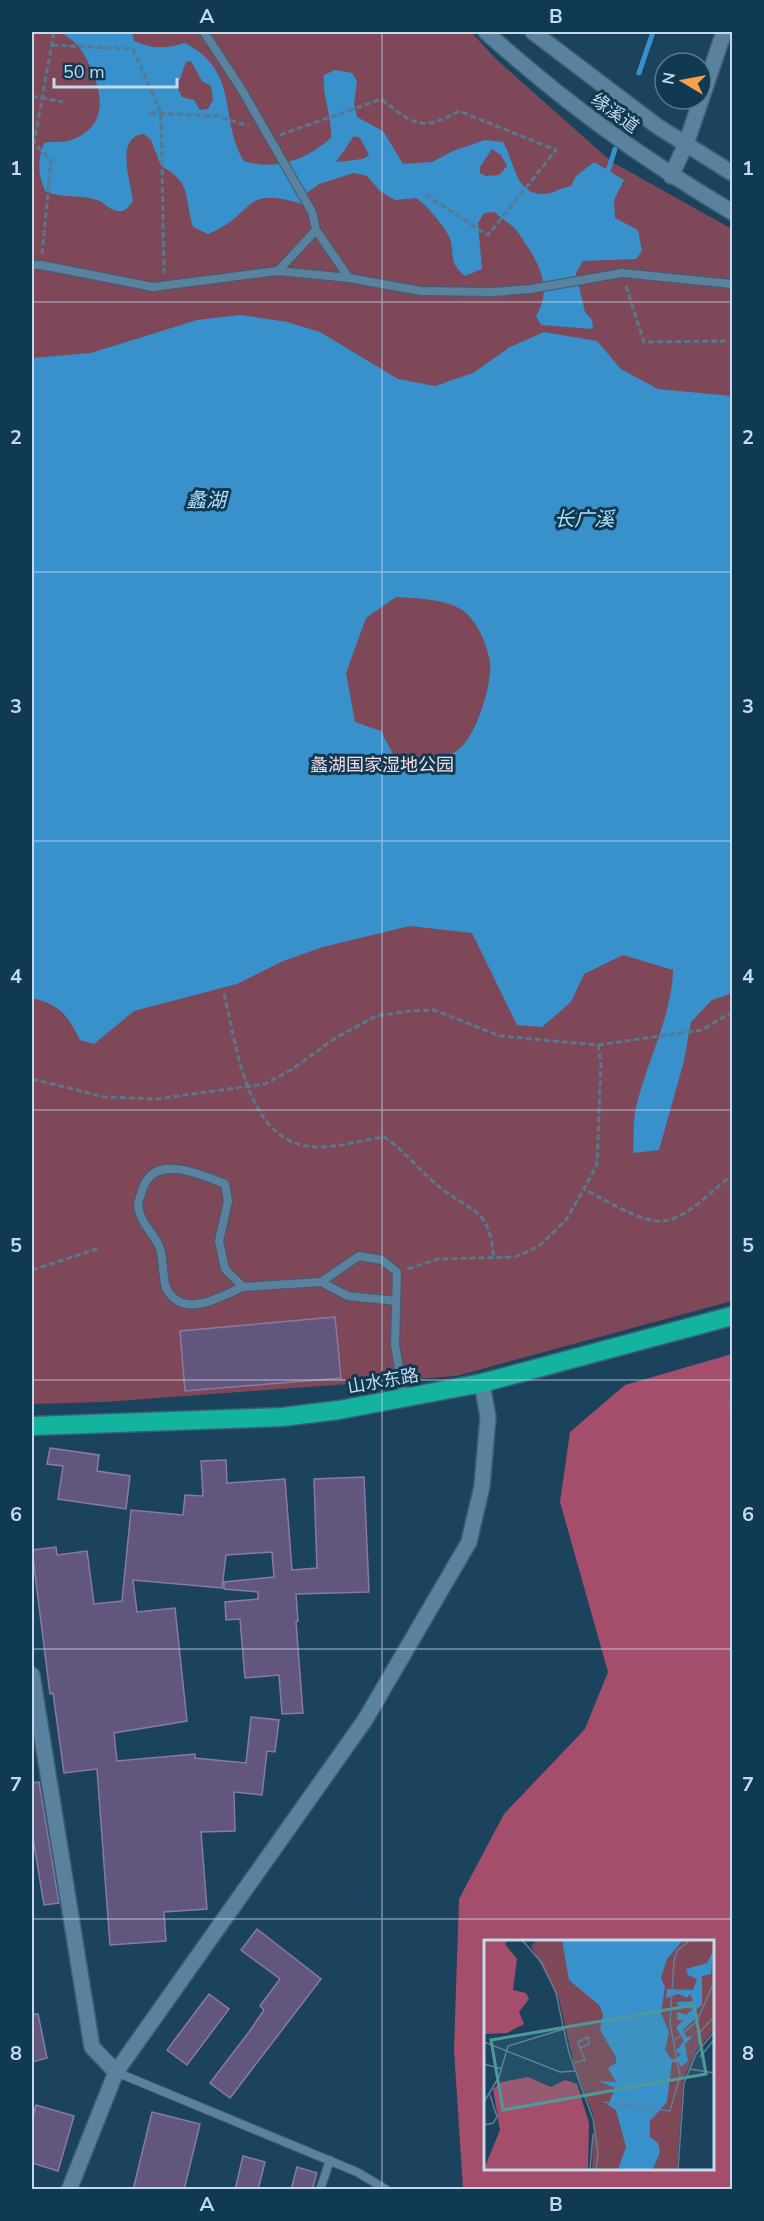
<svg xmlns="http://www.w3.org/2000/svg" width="764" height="2221" viewBox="0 0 764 2221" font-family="'Nunito Sans','Noto Sans SC',sans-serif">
<rect width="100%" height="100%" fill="#1c435d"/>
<!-- green -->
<path fill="#7e4859" d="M32 32H471L496 59 612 162 732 229V1301L456 1376 104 1402 32 1404Z"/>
<!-- forest -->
<path fill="#a54e6b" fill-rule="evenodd" d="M732 1354V2189H463L454 2049 459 1899 504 1814 585 1729 608 1672 560 1502 570 1432 625 1385ZM485 1942H712V2168H485Z"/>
<!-- water -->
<path fill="#3891ca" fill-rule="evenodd" d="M62 32H132L134 41C152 49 166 49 185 43 241 72 218 118 244 161 276 171 306 160 331 138 332 116 322 97 324 75L335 70 352 73 357 81 354 104 357 117 383 131 403 164 432 162 453 151 485 140 503 142C515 162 515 195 544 194 552 194 562 187 571 186L576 176 594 162 624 180 614 200 615 218 638 230 642 251 636 259 583 261 576 273 585 312 592 320 593 329 541 325 536 316C551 292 542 268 527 246 523 240 519 232 513 227 507 221 501 219 495 212L484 213 478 223 482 269 465 276C450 263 454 260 451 242 449 231 426 204 416 198L395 200 380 191 367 176 354 173 319 184 308 192 302 204C240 185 257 214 208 234L193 227C184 196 192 182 161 166L151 140 144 134C114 136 131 183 133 201 129 207 125 212 118 211 109 210 105 203 97 200 81 194 62 199 45 191 38 174 37 161 44 143 52 141 63 143 71 140 115 124 100 82 82 51 78 43 68 38 62 32ZM191 61 202 81 211 86 213 100 208 109 200 110 194 100 182 97 177 87 186 62ZM354 136 360 138 369 155 363 159 336 162ZM492 149 501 155 507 166 499 175 486 176 480 173V167Z
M241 315 287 322 320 332 398 379 435 386 473 373 510 347 544 332 597 341 621 369 658 389 732 396V993L712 1000 691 1022 684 1061 659 1150 633 1153C634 1140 633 1125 635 1112 645 1064 672 1018 673 970L623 955 584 974 571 1002 542 1027 517 1025 472 933 410 926 323 947 283 961 237 984 134 1011 94 1044 80 1040C67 1014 60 1005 32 998V358L91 353 197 320ZM396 597C417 598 455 599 469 616 480 628 487 646 490 662 493 683 475 742 455 752 437 761 416 761 397 762L381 731 355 722 346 673 366 618Z"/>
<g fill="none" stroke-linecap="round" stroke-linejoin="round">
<!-- stream -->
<path stroke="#3891ca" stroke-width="5" d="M639 73 653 32
M608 171 615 149"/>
</g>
<!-- building -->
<path fill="#63567c" stroke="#887aa3" stroke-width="1.5" d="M335 1317 341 1378 185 1391 180 1331Z
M50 1448 99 1455 97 1471 130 1476 126 1509 58 1499 63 1466 47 1464Z
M226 1460 227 1483 285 1479 292 1570 317 1568 314 1479 364 1477 369 1592 296 1594 298 1621 296 1622 303 1713 282 1714 279 1675 245 1678 240 1619 226 1620 225 1602 258 1599V1592L224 1589V1582L274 1577 272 1552 226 1555 222 1588 133 1580 137 1612 175 1608 187 1721 114 1733 117 1761 195 1754V1758L246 1763 251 1717 279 1720 275 1752 267 1751 262 1795 234 1792 235 1831 201 1832 207 1909 164 1912 166 1941 110 1945 97 1769 64 1773 53 1693 50 1694 32 1550 56 1547 57 1555 87 1551 94 1604 122 1601 131 1510 183 1515 185 1495 203 1496 201 1461Z
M39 1782 59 1903 44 1905 32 1832V1783Z
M257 1929 321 1979 230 2098 210 2083 249 2032 264 2010 260 2006 280 1979 241 1950Z
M209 1994 229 2009 187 2065 167 2050Z
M32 2014H38L47 2058 32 2062Z
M36 2105 74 2116 58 2171 32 2163V2121Z
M152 2112 200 2124 184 2190H133Z
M243 2156 265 2162 258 2190H235Z
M297 2167 317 2173 312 2190H291Z"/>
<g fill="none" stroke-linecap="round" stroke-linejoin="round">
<defs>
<path id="lane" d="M204 32 242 90 312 212 316 230 349 278
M32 265H41L153 287 278 271 349 278 421 291 493 292 531 289 622 273 732 284
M278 271 316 230
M321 1282 348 1296 396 1301
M243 1287C225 1294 197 1312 178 1301 157 1289 167 1264 159 1246 153 1233 140 1222 138 1206 138 1200 142 1193 143 1188 155 1153 203 1175 225 1184L228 1201 219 1241 225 1269 243 1287 321 1282 359 1256 382 1260 397 1272 395 1345 404 1398
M116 2072 357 2172 387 2190
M320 2190 330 2160"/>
<path id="street" d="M671 176 686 144 724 32
M32 1675 92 2047 116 2072
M69 2190 116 2072 365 1720 469 1542 482 1486 488 1417 482 1383"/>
<path id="secondary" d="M486 32C566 104 640 157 732 212
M533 32 657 126 732 173"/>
<path id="highway" d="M32 1426 282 1417 339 1410 482 1383 732 1316"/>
</defs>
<!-- lane casing -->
<use href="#lane" stroke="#3b5e73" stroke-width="10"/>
<!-- street casing -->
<use href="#street" stroke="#3b5e73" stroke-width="18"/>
<!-- secondary casing -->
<use href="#secondary" stroke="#3b5e73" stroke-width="18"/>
<!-- highway casing -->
<use href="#highway" stroke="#3b5e73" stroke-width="21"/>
<!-- path -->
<path stroke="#57788e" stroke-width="3" stroke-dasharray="6 3" stroke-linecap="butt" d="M52 45 133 49 161 113 164 273
M32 96 63 102
M150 113 218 116 248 126
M280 135 381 99C412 123 421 133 459 111L556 150 488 235 424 194
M42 254 51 160 34 143 54 32
M626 286 644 342 732 341
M224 994C237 1045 246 1145 316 1147 337 1148 362 1140 384 1137 404 1150 418 1169 436 1184 450 1197 469 1204 482 1218 491 1230 492 1244 494 1258
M598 1045 702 1030 732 1012
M32 1079 105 1097 156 1099 265 1084 291 1070 337 1037 376 1016 409 1011 434 1010 500 1036 598 1045 601 1062 597 1164 584 1189C604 1199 641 1223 662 1221 688 1219 713 1189 732 1175
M408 1269 438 1259 515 1257 539 1246 566 1220 584 1189
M32 1270 100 1248
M732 1397 729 1403 732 1419"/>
<!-- lane -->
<use href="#lane" stroke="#5a829e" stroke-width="8"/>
<!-- street -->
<use href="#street" stroke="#5a829e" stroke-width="15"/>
<!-- secondary -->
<use href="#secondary" stroke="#5a829e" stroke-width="15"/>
<!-- highway -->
<use href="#highway" stroke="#13b39e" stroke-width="18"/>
</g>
<!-- grid -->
<path fill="none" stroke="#c4d9e9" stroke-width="1.5" stroke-opacity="0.55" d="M382 32V2190M32 302H732M32 572H732M32 841H732M32 1110H732M32 1380H732M32 1649H732M32 1919H732"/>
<g text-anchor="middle" stroke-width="6" stroke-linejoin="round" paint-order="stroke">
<!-- street labels -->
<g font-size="18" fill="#c4d9e9" stroke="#103952">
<text transform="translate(615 113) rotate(36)" y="6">缘溪道</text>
<text transform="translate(383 1381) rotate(-10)" y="6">山水东路</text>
</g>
<!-- park labels -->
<g font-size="18" fill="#f6dce3" stroke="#103952">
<text x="382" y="771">蠡湖国家湿地公园</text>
</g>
<!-- water labels -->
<g font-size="20" font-style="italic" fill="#b5defc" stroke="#103952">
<text x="206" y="507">蠡湖</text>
<text x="584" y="526">长广溪</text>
</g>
</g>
<!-- overview -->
<g transform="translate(484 1940)">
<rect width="230" height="230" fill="#1c435d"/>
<path d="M53 0H229V91L212 111 199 140 193 229H108L110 177 91 128 75 59 47 6Z" fill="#7e4859"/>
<path d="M0 0H24L21 4 33 19 29 50 42 53 45 59 35 72 40 84 23 93 0 94ZM44 137 67 147 81 140 93 144 105 183 104 229H0L16 190 9 149 18 142Z" fill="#a54e6b"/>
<path d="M78 0H199L183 19 177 38 181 47 177 73 185 92 181 110 188 120 197 115 192 111 200 101 192 87 200 80H193V72L202 75 209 69 195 66 192 62 209 61 206 54 203 58 195 54 182 58 183 49 209 50 213 39 204 35 202 29 223 23 229 11 227 34 218 36V65L212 70 214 76 199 90 202 97 209 96 201 104 204 121 197 127 195 122H188L183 162 166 181V197L174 203 176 212 169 229H134L142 207 132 170 124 165 131 148 115 141 132 142 124 128 132 123V117L116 90 119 74 115 65 85 40Z" fill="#3891ca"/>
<path fill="none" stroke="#5f7f95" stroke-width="1.5" d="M38 0 58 23 72 53 85 113 109 179 114 213 112 229M191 100 213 81 230 42M0 102 76 132 91 131M219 106 215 103V93L228 79M216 117 230 100M90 123 101 120 96 108 105 104 104 97 94 102 96 108M0 124 18 129M206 129 230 133M0 162 15 137 24 106 80 89M119 162 186 171 196 136 186 83 190 21 193 11 206 0M0 185 9 183 13 177 6 155M106 229 109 194M194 229 200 143 212 114 230 92"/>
<path fill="#4e9999" fill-opacity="0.15" stroke="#4e9999" stroke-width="3" d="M210 65 222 134 19 170 7 100Z"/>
<rect width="230" height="230" fill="none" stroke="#c4d9e9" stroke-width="3"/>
</g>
<!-- border -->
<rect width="764" height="2221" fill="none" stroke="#103952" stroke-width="66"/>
<!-- north arrow -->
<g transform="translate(683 81) rotate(280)"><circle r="28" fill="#103952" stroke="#58798e" stroke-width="1.5"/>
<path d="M0-4.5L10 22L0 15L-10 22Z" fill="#f99f4d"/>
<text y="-9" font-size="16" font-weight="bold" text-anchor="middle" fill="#c4d9e9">N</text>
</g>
<!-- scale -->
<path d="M54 78v9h123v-9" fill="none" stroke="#c4d9e9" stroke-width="3"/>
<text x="63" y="78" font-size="18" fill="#c4d9e9" stroke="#103952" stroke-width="4.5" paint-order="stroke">50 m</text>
<rect x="33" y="33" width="698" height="2155" fill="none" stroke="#c4d9e9" stroke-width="2"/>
<g font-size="20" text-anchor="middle" font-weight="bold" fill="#c4d9e9">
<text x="207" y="23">A</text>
<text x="556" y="23">B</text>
<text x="16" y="175">1</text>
<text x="748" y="175">1</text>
<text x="16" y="444">2</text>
<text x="748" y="444">2</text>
<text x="16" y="713">3</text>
<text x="748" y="713">3</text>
<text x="16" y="983">4</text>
<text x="748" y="983">4</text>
<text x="16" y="1252">5</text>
<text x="748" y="1252">5</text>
<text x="16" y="1521">6</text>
<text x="748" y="1521">6</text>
<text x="16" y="1791">7</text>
<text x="748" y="1791">7</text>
<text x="16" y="2060">8</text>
<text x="748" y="2060">8</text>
<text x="207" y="2211">A</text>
<text x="556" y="2211">B</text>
</g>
</svg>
